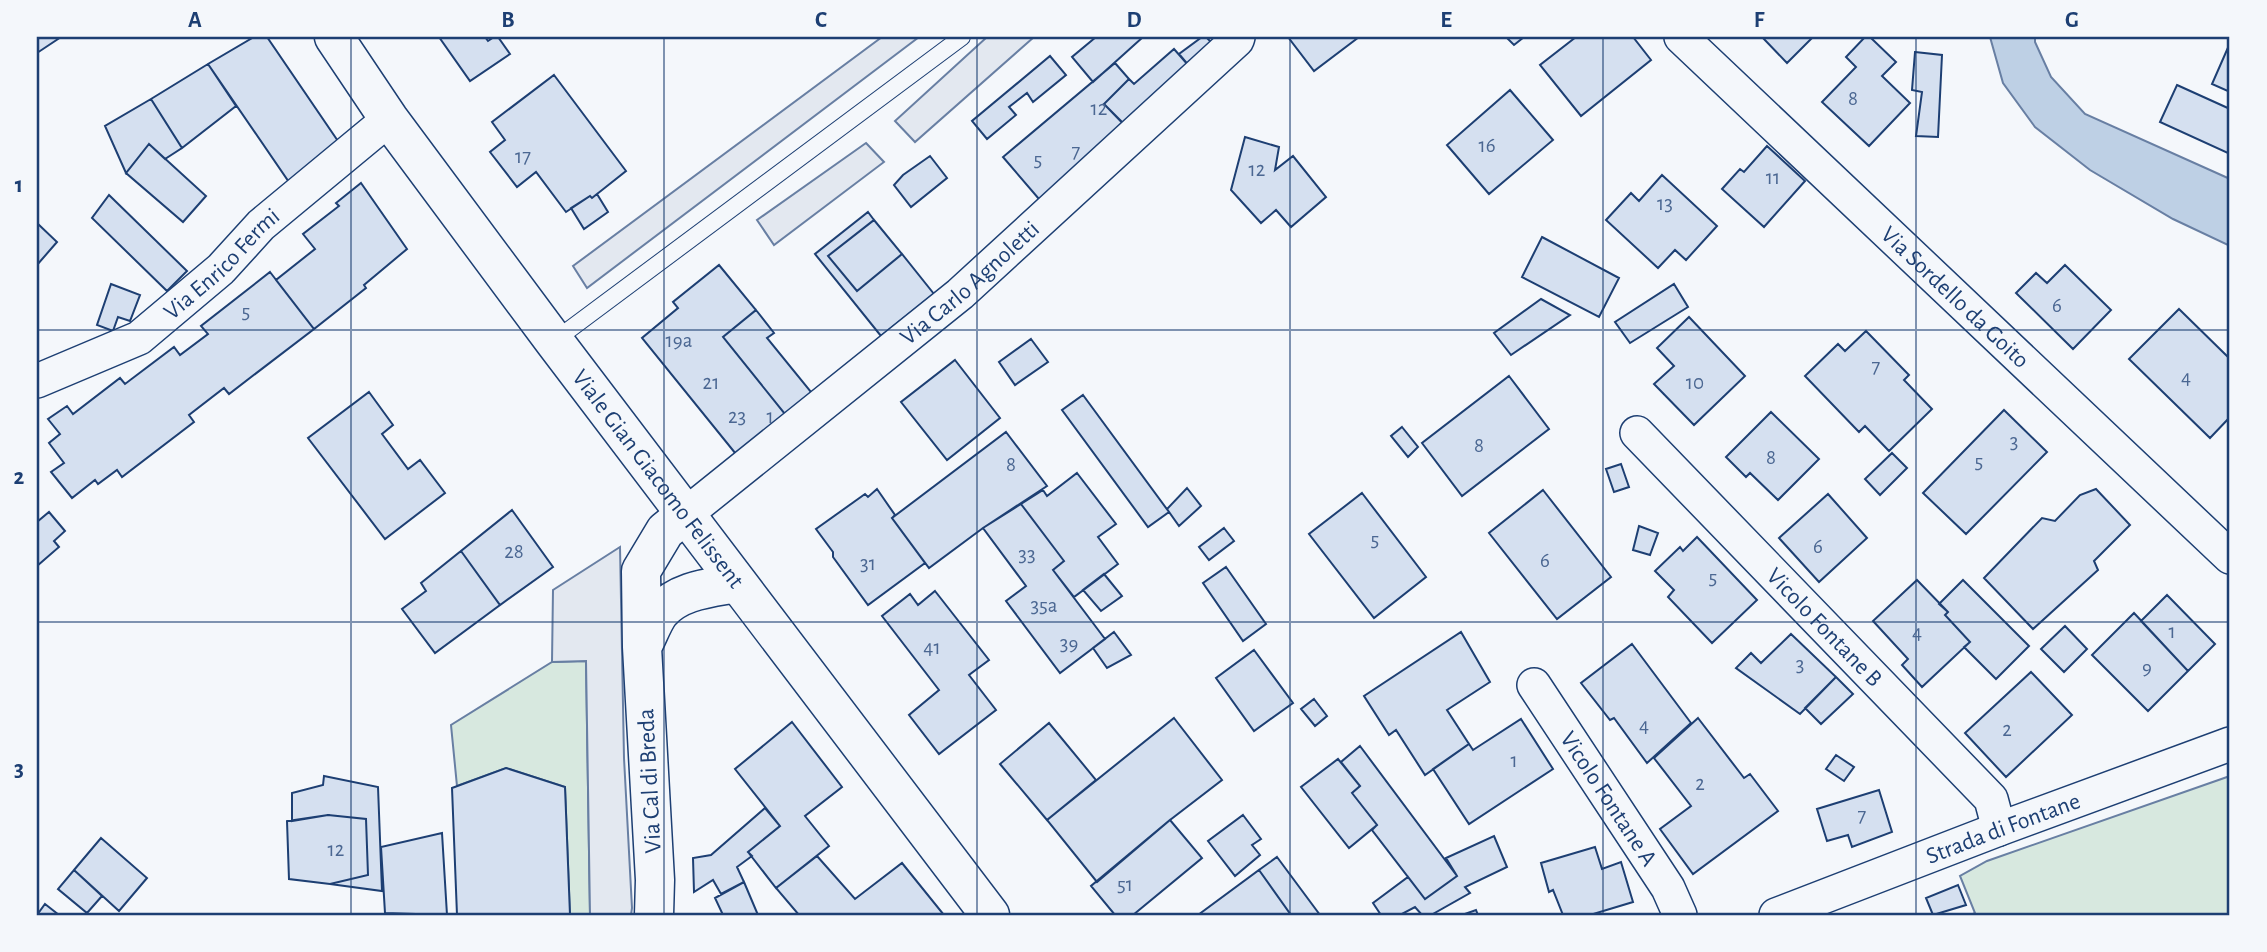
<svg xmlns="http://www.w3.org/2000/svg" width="2267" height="952" viewBox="0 0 2267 952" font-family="'Alegreya Sans',sans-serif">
<rect width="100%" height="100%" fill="#f4f7fb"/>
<!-- green -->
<path fill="#d7e8df" stroke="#687fa3" stroke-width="2" d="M586 661 590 915H570L565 787 506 768 457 786 451 725 552 662Z
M2230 776V915H1971L1975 913 1960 876 1987 861Z"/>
<!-- parking -->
<path fill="#e3e8f0" stroke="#687fa3" stroke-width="2" d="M882 37H919L587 288 573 266Z
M987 37H1034L915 142 895 121Z
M866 143 884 162 774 245 757 220Z
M620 547 624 758 632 908 631 915H590L586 661 552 662 553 590Z"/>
<!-- water -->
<path fill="#bed0e5" stroke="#687fa3" stroke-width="2" d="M1990 37H2035V42L2051 77 2085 114 2230 179V246L2173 219 2090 170 2035 127 2003 83Z"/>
<!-- building -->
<path fill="#d5e0f0" stroke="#1d3f73" stroke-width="2" d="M37 37H61L37 53Z
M254 37H267L342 147 291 185 208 64Z
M439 37H485L488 41 494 37H498L510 54 470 81Z
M1096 37H1143L1093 82 1072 57Z
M1202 37H1206L1226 57 1196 74 1179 54Z
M1288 37H1359L1314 71Z
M1506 37H1524L1514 45Z
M1576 37H1633L1651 60 1581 116 1540 65Z
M1762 37H1813L1787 63Z
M1865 37H1870L1896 62 1882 76 1910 103 1869 146 1822 102 1856 67 1846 57Z
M2230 43V92L2212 84Z
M1174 49 1196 74 1136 137 1104 104 1129 79 1134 84Z
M1915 52 1942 55 1938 137 1916 136 1922 92 1912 90Z
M1050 56 1066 75 1033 102 1027 93 1009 107 1016 115 987 139 972 121Z
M1115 63 1129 79 1104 104 1132 132 1045 206 1003 157Z
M208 64 236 106 182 148 151 99Z
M554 75 626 171 592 198 590 196 566 212 536 172 517 187 490 152 505 140 492 122Z
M2177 85 2230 109V154L2160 122Z
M1510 90 1553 140 1489 194 1447 145Z
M151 99 182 148 165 159 149 144 126 173 105 126Z
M1245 137 1279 147 1275 170 1293 156 1326 197 1291 227 1276 210 1261 223 1231 190Z
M149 144 206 196 183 222 126 173Z
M1767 146 1805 181 1764 227 1722 189 1740 169 1744 172Z
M930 156 947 178 911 207 894 185 903 175Z
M1662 175 1717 226 1686 260 1675 250 1658 268 1606 220 1631 193 1639 201Z
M361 183 407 249 364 285 366 288 314 329 276 280 315 249 303 234 339 206 336 203Z
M597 194 608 212 584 229 571 208 590 196 592 198Z
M109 195 187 271 167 291 92 218Z
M868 212 874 220 828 256 857 291 902 254 934 294 881 336 815 254Z
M874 220 902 254 857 291 828 256Z
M37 223 57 242 37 265Z
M1542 237 1619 278 1599 317 1522 277Z
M719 265 756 310 723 337 793 424 744 464 642 338 678 308 673 302Z
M2065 265 2111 310 2073 349 2016 293 2036 273 2047 283Z
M270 272 314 329 229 394 224 388 189 415 194 422 122 477 117 470 98 484 95 480 72 498 51 472 64 463 49 443 60 434 48 419 67 406 73 414 120 378 125 384 174 347 180 355 208 334 201 326Z
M111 284 140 295 130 321 118 317 113 331 97 325Z
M1674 284 1688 307 1630 343 1615 322Z
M1541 299 1570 315 1511 355 1494 333Z
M2179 309 2230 359V417L2210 438 2129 359Z
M756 310 774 333 767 338 820 403 793 424 723 337Z
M1689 317 1745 376 1694 425 1654 384 1674 366 1657 348Z
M1866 331 1909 375 1904 380 1932 409 1889 451 1865 426 1859 432 1805 376 1838 344 1845 351Z
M1031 339 1048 362 1015 385 999 362Z
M955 360 1000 418 947 460 901 402Z
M1509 376 1549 429 1462 496 1422 443Z
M369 392 393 425 382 434 408 469 420 460 445 493 385 539 308 438Z
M1083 395 1169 512 1148 527 1062 410Z
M2004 410 2047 452 1966 534 1923 493Z
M1771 412 1819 459 1778 500 1750 473 1746 477 1726 457Z
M1402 427 1418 447 1408 457 1391 436Z
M1006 432 1047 486 983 528 929 568 892 518Z
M1892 453 1907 468 1880 495 1865 479Z
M1621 464 1629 487 1614 492 1606 469Z
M1077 473 1116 524 1098 537 1118 564 1074 597 1053 570 1064 561 1021 504 1043 490 1047 496Z
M1187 488 1201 506 1179 526 1167 509Z
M877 489 895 515 892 518 925 563 868 605 833 557V552L816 529 865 494 868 497Z
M2096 489 2130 525 2094 561 2098 570 2033 629 1984 578 2042 518 2055 521 2080 495Z
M1543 490 1611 577 1557 619 1489 533Z
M1362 493 1426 577 1374 618 1309 534Z
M1828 494 1867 538 1819 582 1779 538Z
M1021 504 1064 561 1053 570 1105 639 1060 673 1006 601 1026 586 983 528Z
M512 510 553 567 500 605 461 551Z
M49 512 65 531 54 541 59 547 37 566V522Z
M1639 526 1658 533 1650 555 1633 550Z
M1224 528 1234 541 1209 560 1199 547Z
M1697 537 1757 600 1712 643 1668 597 1674 590 1655 571 1680 547 1683 551Z
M461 551 500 605 435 653 402 609 426 591 421 583Z
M1226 567 1266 624 1243 641 1203 583Z
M1104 574 1122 596 1101 611 1083 590Z
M1917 580 1948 612 1945 615 1970 642 1922 687 1902 665 1908 659 1873 621Z
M1963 580 2029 646 1996 679 1964 647 1970 642 1945 615 1948 612 1939 604Z
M935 591 989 660 969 675 996 710 939 754 909 715 939 690 882 616 910 594 918 605Z
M2167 595 2215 644 2188 671 2141 621Z
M2134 613 2188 671 2148 711 2092 655Z
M2065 626 2087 649 2064 672 2041 649Z
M1114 632 1131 655 1107 668 1093 648Z
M1461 632 1490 682 1447 710 1469 744 1425 775 1396 730 1389 735 1364 696Z
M1791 634 1836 677 1800 714 1736 668 1751 653 1761 663Z
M1632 644 1691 723 1647 763 1614 718 1610 720 1581 683Z
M1254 650 1293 703 1254 731 1216 678Z
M2031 672 2072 715 2006 777 1965 733Z
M1836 677 1853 694 1821 724 1805 708Z
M1314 699 1327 716 1315 726 1301 709Z
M1174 718 1222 780 1170 820 1097 882 1047 820Z
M1698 718 1744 778 1750 774 1778 811 1693 874 1660 829 1691 806 1654 758Z
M1521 719 1553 769 1469 824 1433 769 1469 744 1473 750Z
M792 722 842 787 805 816 829 846 776 888 748 852 780 826 735 769Z
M1049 723 1096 780 1047 820 1000 764Z
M1360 746 1457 876 1425 899 1372 830 1377 825 1352 793 1360 786 1341 762Z
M1836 755 1854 767 1844 781 1826 769Z
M1338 759 1360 786 1352 793 1377 825 1349 848 1301 787Z
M506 768 565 787 570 915H457L452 788Z
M324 776 378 787 382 891 330 884 368 875 366 819 328 815 292 821V793L323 785Z
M1879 790 1892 832 1852 847 1848 835 1827 841 1817 809Z
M765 808 780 826 748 852 752 856 737 867 744 882 721 894 713 880 694 892 693 858 711 855Z
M328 815 366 819 368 875 330 884 289 879 287 821Z
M1243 815 1261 839 1252 845 1260 855 1235 876 1208 841Z
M1170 820 1202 858 1133 915H1115L1091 886Z
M442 833 447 915 385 913 381 847Z
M1494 836 1507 867 1465 887 1470 893 1431 915H1422L1415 907 1400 915H1381L1373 903 1408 877 1425 899 1457 876 1446 858Z
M101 838 147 878 119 911 74 870Z
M1595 847 1602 869 1621 862 1633 902 1590 915H1563L1553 890 1549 892 1541 863Z
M817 856 855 899 902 863 944 915H799L776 888Z
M1277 857 1320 915H1291L1259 870Z
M74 870 102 896 87 913 58 889Z
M1259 870 1291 915H1198Z
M744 882 758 915H723L715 898Z
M1958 885 1966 905 1933 915 1926 898Z
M45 904 59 915H37Z
M1476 910 1478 915H1462Z"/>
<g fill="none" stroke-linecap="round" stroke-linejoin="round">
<defs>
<path id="service" d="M554 341 962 37"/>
<g id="minor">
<path id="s1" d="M1681 37 2230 557"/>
<path id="s2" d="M37 381 139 338 221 269 261 225 389 119"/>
<path id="s3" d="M1637 433 1991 799 1999 829"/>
<path id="s4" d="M686 514 960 294 1237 40 1238 37"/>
<path id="s5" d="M1534 685 1668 888 1680 915"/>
<path id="s6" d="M1776 915 1999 829 2230 744"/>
</g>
<path id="tertiary" d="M642 647C648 636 653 621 660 612 679 590 710 588 737 583
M654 915 655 880 642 647 641 571 665 531 686 514"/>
<g id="primary">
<path id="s7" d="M334 37 389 119 554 341 990 915"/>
</g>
</defs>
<!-- service casing -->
<use href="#service" stroke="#1d3f73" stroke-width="18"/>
<!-- minor casing -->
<use href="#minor" stroke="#1d3f73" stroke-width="36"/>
<!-- tertiary casing -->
<use href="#tertiary" stroke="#1d3f73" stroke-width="41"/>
<!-- primary casing -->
<use href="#primary" stroke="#1d3f73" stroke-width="41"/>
<!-- service -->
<use href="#service" stroke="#f4f7fb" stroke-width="16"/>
<!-- minor -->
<use href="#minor" stroke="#f4f7fb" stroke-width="33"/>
<!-- tertiary -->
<use href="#tertiary" stroke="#f4f7fb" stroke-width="38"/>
<!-- primary -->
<use href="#primary" stroke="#f4f7fb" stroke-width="38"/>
</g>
<!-- grid -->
<path fill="none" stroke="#1d3f73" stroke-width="2" stroke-opacity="0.55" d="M351 37V915M664 37V915M977 37V915M1290 37V915M1603 37V915M1916 37V915M37 330H2230M37 622H2230"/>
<g text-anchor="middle" stroke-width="5" stroke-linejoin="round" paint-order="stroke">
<!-- number labels -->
<g font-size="21" fill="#4b6792">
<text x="1853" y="105">8</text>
<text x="1099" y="115">12</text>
<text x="1487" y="152">16</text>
<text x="1076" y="158">7</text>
<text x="523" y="163">17</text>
<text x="1038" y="166">5</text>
<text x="1257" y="176">12</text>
<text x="1773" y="184">11</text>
<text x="1665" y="210">13</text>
<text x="2057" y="312">6</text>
<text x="246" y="318">5</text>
<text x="679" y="347">19a</text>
<text x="1876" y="373">7</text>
<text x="2186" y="384">4</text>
<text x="711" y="389">21</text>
<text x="1695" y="389">10</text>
<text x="737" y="423">23</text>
<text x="770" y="423">1</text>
<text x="2014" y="448">3</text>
<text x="1479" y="452">8</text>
<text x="1771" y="464">8</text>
<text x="1979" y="468">5</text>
<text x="1011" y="471">8</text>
<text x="1375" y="546">5</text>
<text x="1818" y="553">6</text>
<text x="514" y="558">28</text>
<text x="1027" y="561">33</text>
<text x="1545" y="567">6</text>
<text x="868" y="570">31</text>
<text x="1713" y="584">5</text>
<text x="1044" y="612">35a</text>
<text x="2172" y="638">1</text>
<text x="1917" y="639">4</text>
<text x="1069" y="650">39</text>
<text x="932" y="654">41</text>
<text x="1800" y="671">3</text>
<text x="2147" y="674">9</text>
<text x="1644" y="732">4</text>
<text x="2007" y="736">2</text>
<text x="1514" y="767">1</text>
<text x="1700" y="790">2</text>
<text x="1862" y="822">7</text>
<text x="336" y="856">12</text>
<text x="1125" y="891">51</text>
</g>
<!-- street labels -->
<g font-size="24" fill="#1d3f73" stroke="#f4f7fb">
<text dy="8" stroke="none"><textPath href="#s2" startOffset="222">Via Enrico Fermi</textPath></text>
<text dy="8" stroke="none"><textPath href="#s4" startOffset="366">Via Carlo Agnoletti</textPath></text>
<text dy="8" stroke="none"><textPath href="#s1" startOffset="378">Via Sordello da Goito</textPath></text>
<text dy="8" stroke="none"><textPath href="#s7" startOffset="548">Viale Gian Giacomo Felissent</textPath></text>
<text dy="8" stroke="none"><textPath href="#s3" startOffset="270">Vicolo Fontane B</textPath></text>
<text transform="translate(649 781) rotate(-93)" y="8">Via Cal di Breda</text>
<text dy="8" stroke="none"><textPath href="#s5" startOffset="136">Vicolo Fontane A</textPath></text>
<text dy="8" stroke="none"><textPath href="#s6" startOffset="243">Strada di Fontane</textPath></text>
</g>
</g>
<!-- border -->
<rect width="2267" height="952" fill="none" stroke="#f4f7fb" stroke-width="77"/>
<rect x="38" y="38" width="2190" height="876" fill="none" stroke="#1d3f73" stroke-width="2.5"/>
<g font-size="23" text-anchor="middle" font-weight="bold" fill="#1d3f73">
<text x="195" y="27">A</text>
<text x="508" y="27">B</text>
<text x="821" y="27">C</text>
<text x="1134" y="27">D</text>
<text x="1446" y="27">E</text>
<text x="1759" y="27">F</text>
<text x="2072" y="27">G</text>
<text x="19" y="192">1</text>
<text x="19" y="484">2</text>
<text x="19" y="776">3</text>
</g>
</svg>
